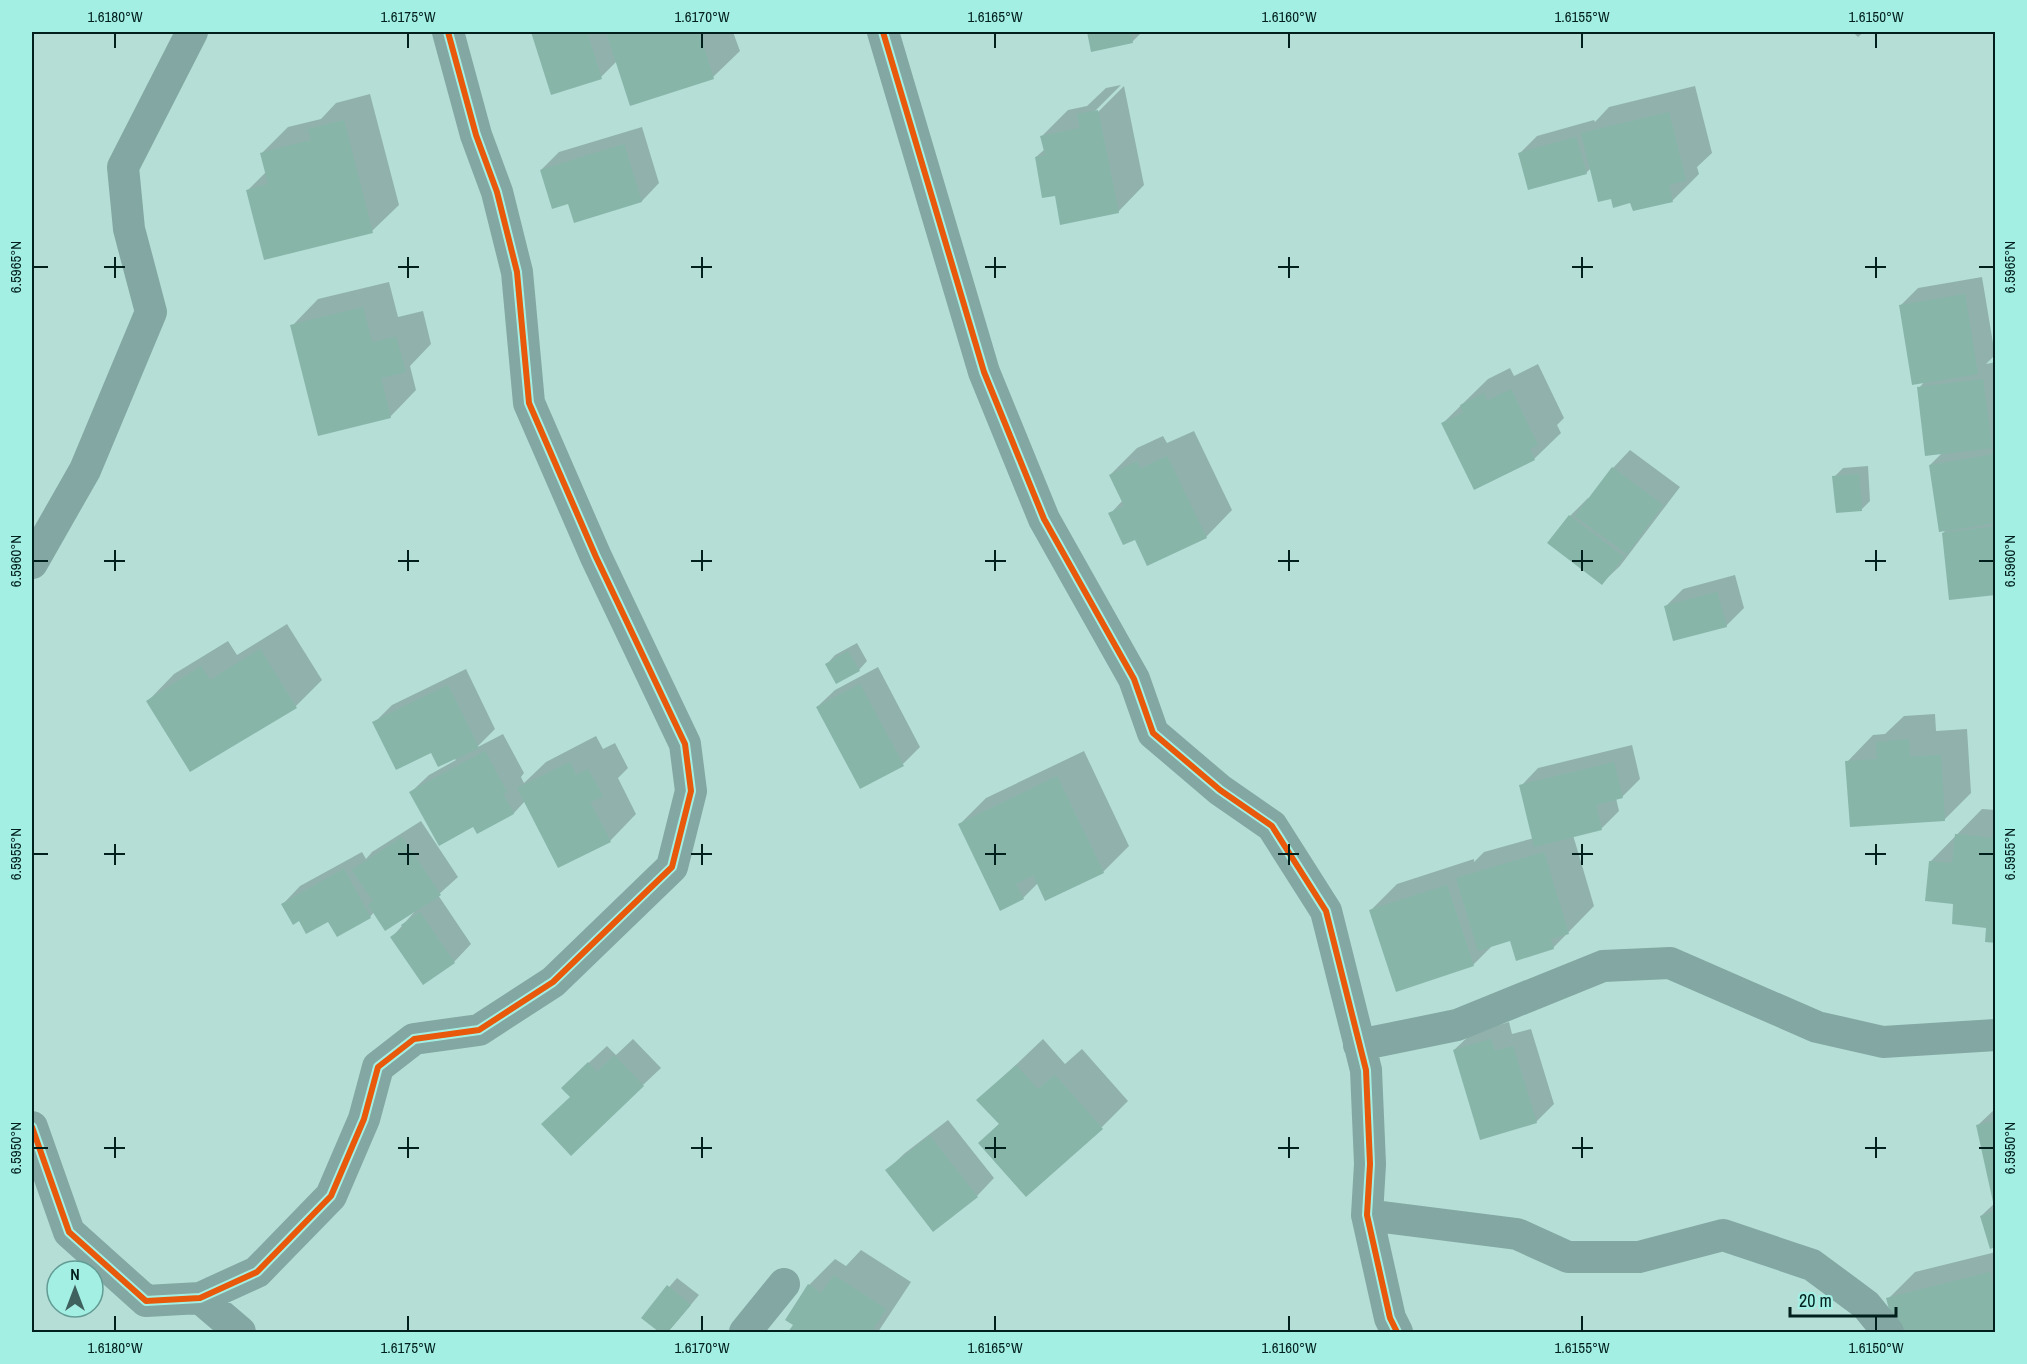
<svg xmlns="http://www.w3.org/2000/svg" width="2027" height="1364" viewBox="0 0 2027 1364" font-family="'Archivo Narrow',sans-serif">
<rect width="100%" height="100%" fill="#b5ded7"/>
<!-- shadow -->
<path fill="#0003" d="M533 32H733L740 51 713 77 617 61 601 77 552 93Z
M1088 32H1142L1132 42 1092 50Z
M1853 32H1864L1858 37Z
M1121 85 1092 114 1094 116 1124 86 1144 185 1118 212 1056 194 1036 157 1045 149 1042 136 1068 110 1087 106 1106 88Z
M1695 86 1712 153 1697 167 1699 174 1673 200 1634 210 1632 201 1612 197 1591 168 1586 173 1519 154 1537 136 1594 120 1595 122 1609 107Z
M370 94 399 205 372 231 248 190 266 172 262 153 288 127 321 119 336 103Z
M642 127 659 183 642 201 575 221 569 203 541 170 559 152Z
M1982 277 1995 355 1986 364 1996 362V593L1943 533 1947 529 1930 465 1943 452 1919 388 1925 381 1900 306 1918 288Z
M389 282 398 317 423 311 431 344 410 366 416 390 390 417 292 326 318 299Z
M1538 364 1564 418 1557 425 1561 433 1534 459 1443 423 1488 379 1510 368 1514 376Z
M1194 431 1232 510 1206 537 1136 538 1110 514 1123 500 1110 475 1137 448 1163 436 1167 443Z
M1630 450 1680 487 1620 566 1602 583 1570 516 1588 498 1589 500 1613 468Z
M1868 466 1870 501 1862 509 1834 477 1843 468Z
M1735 575 1744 608 1726 626 1666 606 1683 589Z
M287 624 322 680 296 706 148 701 174 674 228 641 237 655Z
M857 643 867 661 859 670 827 664 835 655Z
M878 667 920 747 903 764 817 707 835 690Z
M466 669 495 729 476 748 503 734 524 773 521 777 524 783 546 762 596 736 603 749 615 743 628 768 618 778 636 814 610 841 525 801 514 813 478 832 474 825 411 792 429 775 456 760 454 758 432 751 374 723 392 705Z
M1935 714 1936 731 1967 729 1971 793 1945 819 1847 762 1873 735 1885 734 1904 716Z
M1632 745 1640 779 1622 797 1616 798 1619 811 1602 828 1573 835 1594 906 1553 948 1511 939 1494 944 1473 965 1371 910 1397 884 1474 859V862L1484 852 1534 838 1521 786 1538 768Z
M1084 751 1129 846 1103 872 1038 883 1023 898 960 824 986 798Z
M1982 809 1996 810V941L1988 926 1930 862Z
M421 821 458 877 438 895 471 944 454 962 392 937 417 909 374 912 370 917 329 920 300 919 283 904 300 886 362 852 366 859 372 852Z
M1509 1022 1512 1034 1531 1029 1554 1104 1536 1122 1454 1050 1472 1033Z
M633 1039 661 1068 643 1085 581 1070 607 1046 616 1055Z
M1043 1039 1065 1064 1082 1049 1128 1101 1102 1127 1026 1195 980 1143 1000 1123 979 1100Z
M1996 1108V1200L1978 1125Z
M948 1120 994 1178 977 1196 887 1170 905 1153Z
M1996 1202V1246L1981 1216Z
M861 1250 911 1282 878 1332H790L795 1325 809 1285 835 1259 846 1266Z
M1996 1252V1332H1897L1888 1299 1915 1272Z
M677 1278 699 1295 673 1326 667 1332H662L643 1317Z"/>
<!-- building -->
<path fill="#87b6a9" d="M531 32H587L602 79 551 95Z
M606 32H699L714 79 630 106Z
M1087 32H1130L1133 43 1091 52Z
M1098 110 1119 213 1060 225 1055 196 1042 198 1035 157 1045 155 1040 136 1080 128 1077 114Z
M1669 112 1686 180 1669 185 1673 202 1633 211 1630 203 1613 208 1611 199 1598 202 1581 133Z
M344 120 373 233 264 260 246 190 268 184 260 153 311 140 308 129Z
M1576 137 1587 174 1528 190 1518 153Z
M624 144 642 202 574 223 568 204 552 209 540 170Z
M1965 294 1978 374 1912 385 1899 305Z
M363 307 372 342 396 337 406 372 381 378 391 418 318 436 290 325Z
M1983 379 1992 448 1925 456 1917 387Z
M1511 389 1538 445 1530 449 1535 460 1474 490 1441 423 1463 413 1460 405 1484 393 1487 401Z
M1996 454V523L1939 532 1929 465Z
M1167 456 1207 538 1147 566 1135 540 1123 545 1108 513 1124 506 1109 475 1137 461 1140 469Z
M1612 467 1663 505 1627 554 1575 516Z
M1859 474 1862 511 1836 513 1832 476Z
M1569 515 1624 557 1602 585 1547 543Z
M1996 526V595L1949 600 1942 533Z
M1717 592 1727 627 1673 641 1664 606Z
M260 649 297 708 190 772 146 701 201 666 210 680Z
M848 651 860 671 836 684 825 664Z
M860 684 904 766 860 789 816 707Z
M448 685 479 748 438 767 431 753 396 770 372 722Z
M1909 739 1910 757 1941 755 1945 821 1850 827 1845 761 1877 759 1876 742Z
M485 751 507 792 503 794 514 814 477 834 473 827 439 846 409 792Z
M570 762 576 775 588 769 603 796 590 802 611 842 558 868 517 788Z
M1614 762 1623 798 1596 805 1602 830 1534 847 1519 785Z
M1057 776 1104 873 1045 901 1033 875 1016 884 1024 899 1000 911 958 824Z
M1955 834 1996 838V943L1985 942 1986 928 1952 924 1953 904 1925 901 1929 861 1952 863Z
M402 837 441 895 385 931 368 905 373 901 352 870Z
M1544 852 1569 934 1551 939 1554 949 1516 961 1510 941 1478 951 1456 878Z
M344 869 371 918 337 937 328 922 306 934 299 921 293 925 281 904Z
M1447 885 1474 966 1396 992 1369 910Z
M420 912 455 963 423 985 390 937 403 928 401 925Z
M1491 1039 1495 1051 1513 1046 1537 1123 1480 1140 1453 1050Z
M614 1055 644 1086 571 1156 541 1124 570 1097 561 1088 588 1062 597 1072Z
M1016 1065 1038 1089 1055 1075 1103 1129 1026 1197 978 1143 999 1124 976 1100Z
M1996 1121V1201L1993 1202 1976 1125Z
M930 1136 978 1197 933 1232 885 1170Z
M1996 1211V1247L1990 1249 1980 1216Z
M1990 1272 1996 1296V1332H1895L1886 1298Z
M834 1275 886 1309 871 1332H788L793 1325 785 1320 808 1284 821 1293Z
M667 1285 691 1305 668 1332H659L641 1318Z"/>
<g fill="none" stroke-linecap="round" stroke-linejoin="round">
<!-- minor -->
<path stroke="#83a7a2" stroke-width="32" d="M883 32 984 372 1044 519 1134 679 1153 733 1220 790 1272 826 1326 911 1366 1070 1370 1164 1367 1215 1390 1318 1397 1332
M32 563 85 470 151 312 129 229 123 167 192 32
M1359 1045 1457 1025 1603 966 1670 963 1817 1027 1883 1042 1996 1035
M32 1127 69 1232 146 1301 200 1298 257 1272 331 1196 364 1119 378 1067 414 1039 479 1030 553 982 672 867 691 791 685 744 596 557 529 403 517 272 497 192 476 135 448 32
M1367 1215 1517 1234 1568 1257H1639L1723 1235 1812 1265 1866 1305 1888 1332
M200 1298 240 1332
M745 1332 784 1284"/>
<defs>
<path id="cycleway" d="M883 32 984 372 1044 519 1134 679 1153 733 1220 790 1272 826 1326 911 1366 1070 1370 1164 1367 1215 1390 1318 1397 1332
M32 1127 69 1232 146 1301 200 1298 257 1272 331 1196 364 1119 378 1067 414 1039 479 1030 553 982 672 867 691 791 685 744 596 557 529 403 517 272 497 192 476 135 448 32"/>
</defs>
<!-- cycleway casing -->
<use href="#cycleway" stroke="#a4efe3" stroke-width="10"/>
<!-- cycleway -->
<use href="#cycleway" stroke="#e8590c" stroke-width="6"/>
</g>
<!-- ticks -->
<path fill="none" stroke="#01201d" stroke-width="2" d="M115 33V48M408 33V48M702 33V48M995 33V48M1289 33V48M1582 33V48M1876 33V48M115 257V278M408 257V278M702 257V278M995 257V278M1289 257V278M1582 257V278M1876 257V278M33 267H48M104 267H125M398 267H419M691 267H712M985 267H1006M1278 267H1299M1572 267H1593M1865 267H1886M1979 267H1994M115 550V571M408 550V571M702 550V571M995 550V571M1289 550V571M1582 550V571M1876 550V571M33 561H48M104 561H125M398 561H419M691 561H712M985 561H1006M1278 561H1299M1572 561H1593M1865 561H1886M1979 561H1994M115 844V865M408 844V865M702 844V865M995 844V865M1289 844V865M1582 844V865M1876 844V865M33 854H48M104 854H125M398 854H419M691 854H712M985 854H1006M1278 854H1299M1572 854H1593M1865 854H1886M1979 854H1994M115 1137V1158M408 1137V1158M702 1137V1158M995 1137V1158M1289 1137V1158M1582 1137V1158M1876 1137V1158M33 1148H48M104 1148H125M398 1148H419M691 1148H712M985 1148H1006M1278 1148H1299M1572 1148H1593M1865 1148H1886M1979 1148H1994M115 1316V1331M408 1316V1331M702 1316V1331M995 1316V1331M1289 1316V1331M1582 1316V1331M1876 1316V1331"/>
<!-- border -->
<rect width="2027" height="1364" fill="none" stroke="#a4efe3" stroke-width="66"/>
<!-- north arrow -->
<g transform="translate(75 1289)"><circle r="28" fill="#a4efe3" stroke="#639c94" stroke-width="1.5"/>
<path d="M0-4.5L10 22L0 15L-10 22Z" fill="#40625e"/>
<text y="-9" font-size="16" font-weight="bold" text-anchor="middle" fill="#01201d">N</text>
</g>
<!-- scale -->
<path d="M1790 1307v9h106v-9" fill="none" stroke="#01201d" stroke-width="3"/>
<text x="1799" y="1307" font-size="18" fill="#01201d" stroke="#a4efe3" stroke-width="4.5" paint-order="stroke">20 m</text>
<rect x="33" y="33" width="1961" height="1298" fill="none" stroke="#01201d" stroke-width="2"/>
<g font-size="15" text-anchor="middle" fill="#01201d">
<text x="115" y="22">1.6180°W</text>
<text x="408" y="22">1.6175°W</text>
<text x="702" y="22">1.6170°W</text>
<text x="995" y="22">1.6165°W</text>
<text x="1289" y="22">1.6160°W</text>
<text x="1582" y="22">1.6155°W</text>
<text x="1876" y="22">1.6150°W</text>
<text transform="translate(16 267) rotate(-90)" y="5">6.5965°N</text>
<text transform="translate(2010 267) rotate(-90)" y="5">6.5965°N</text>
<text transform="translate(16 561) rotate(-90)" y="5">6.5960°N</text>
<text transform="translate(2010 561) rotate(-90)" y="5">6.5960°N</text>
<text transform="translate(16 854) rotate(-90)" y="5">6.5955°N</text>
<text transform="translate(2010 854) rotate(-90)" y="5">6.5955°N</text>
<text transform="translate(16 1148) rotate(-90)" y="5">6.5950°N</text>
<text transform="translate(2010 1148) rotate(-90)" y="5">6.5950°N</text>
<text x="115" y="1353">1.6180°W</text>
<text x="408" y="1353">1.6175°W</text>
<text x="702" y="1353">1.6170°W</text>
<text x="995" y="1353">1.6165°W</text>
<text x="1289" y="1353">1.6160°W</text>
<text x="1582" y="1353">1.6155°W</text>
<text x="1876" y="1353">1.6150°W</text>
</g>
</svg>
